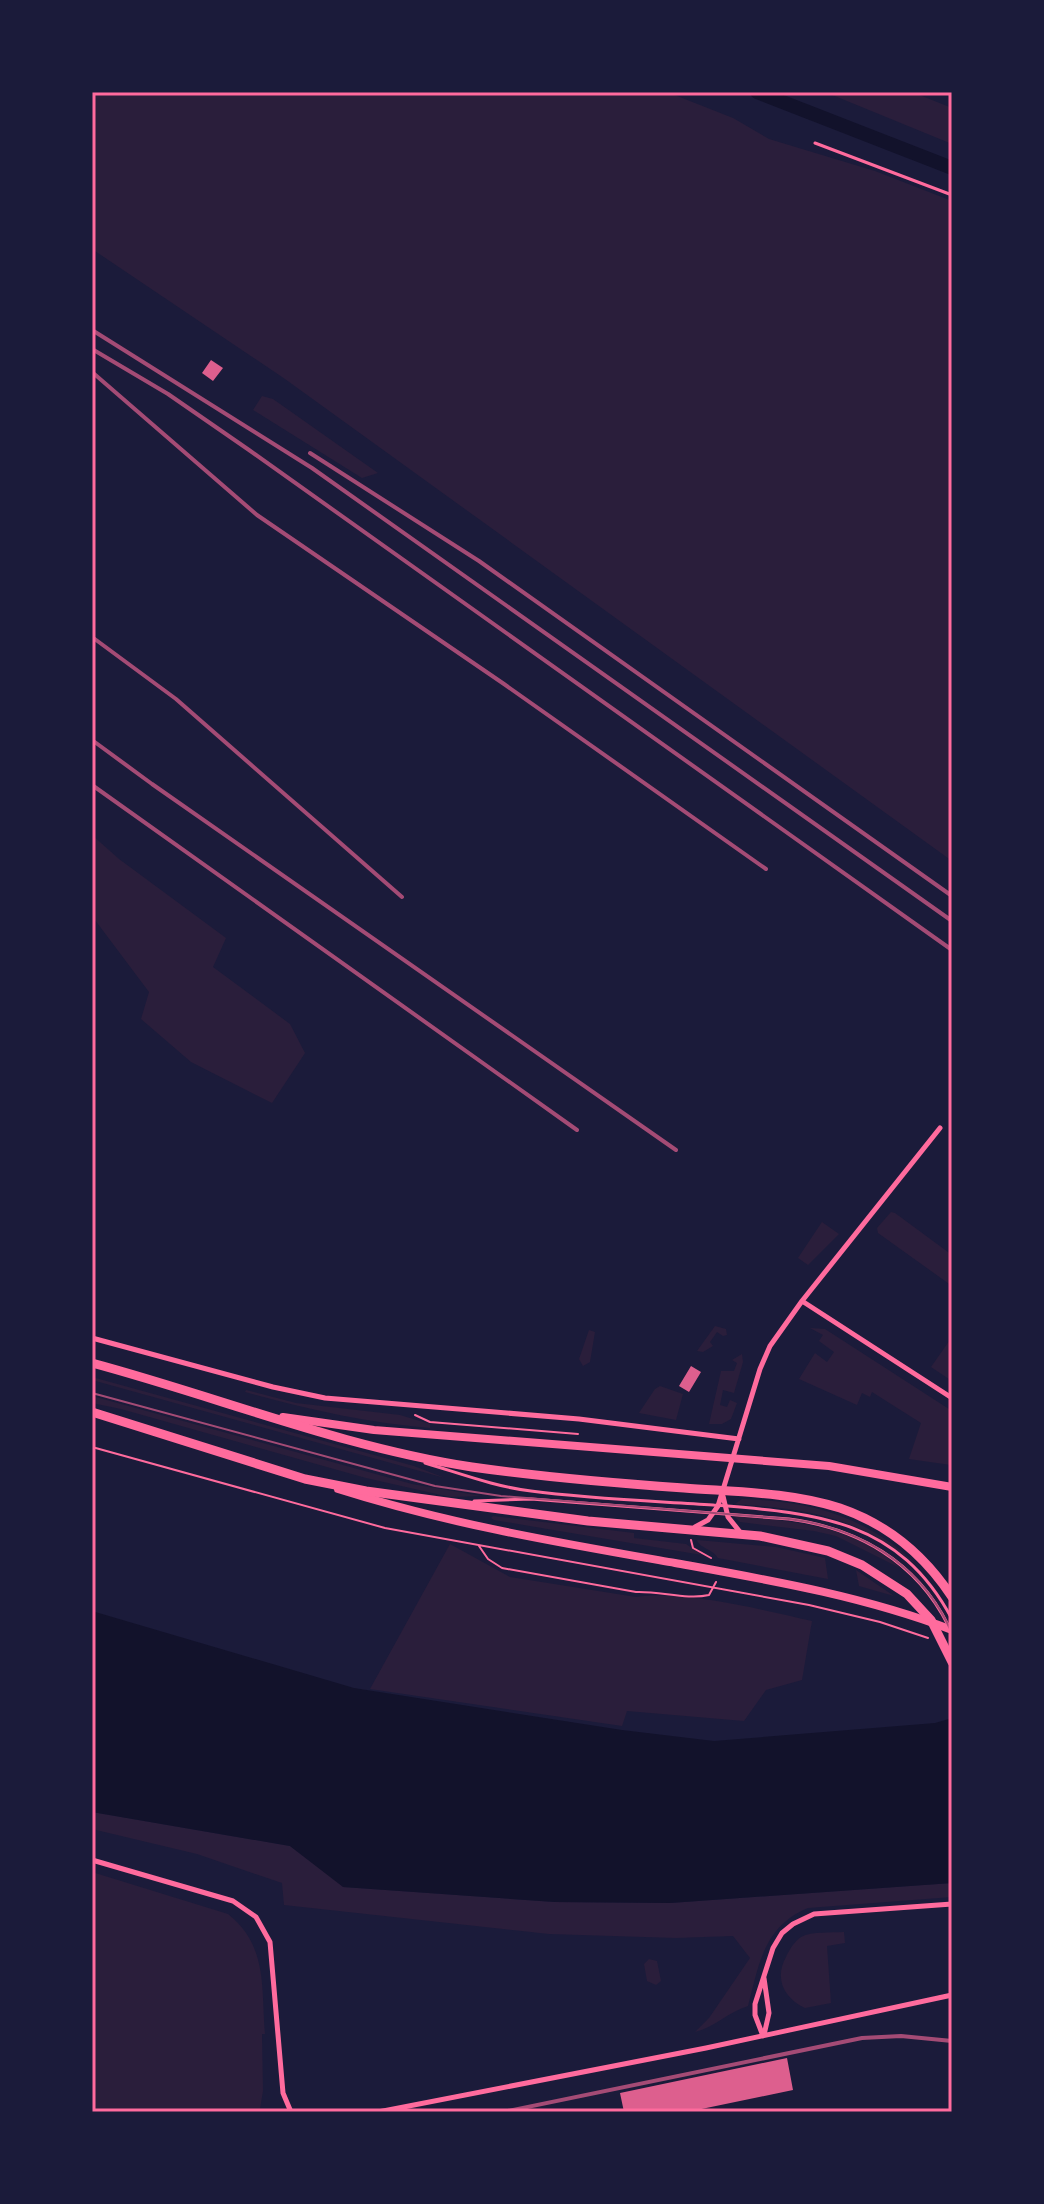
<svg xmlns="http://www.w3.org/2000/svg" width="1044" height="2204" viewBox="0 0 1044 2204" font-family="Arial,sans-serif">
<rect width="100%" height="100%" fill="#1b1b3a"/>
<!-- green -->
<path fill="#2a1e3b" d="M92 92H667L733 118 769 139 875 171 952 201V861L285 379 92 249Z
M825 92H912L952 108V144Z
M262 396 273 399 378 473 362 478 253 410Z
M92 835 119 859 226 938 213 967 290 1024 305 1053 272 1103 191 1062 141 1019 149 992 92 916Z
M891 1212 895 1213 952 1255V1286L878 1233 877 1228Z
M822 1222 839 1234 808 1265 798 1258Z
M715 1326 726 1329 727 1335 723 1336 717 1332 710 1342 713 1346 703 1352 697 1351Z
M810 1328 825 1329 952 1411 951 1465 909 1459 921 1423 872 1392 870 1397 862 1393 857 1405 799 1379 815 1353 827 1362 834 1352 819 1341 823 1335Z
M589 1330 595 1332 590 1362 583 1366 579 1359Z
M952 1337V1381L931 1367Z
M742 1354 743 1362 734 1393 723 1390 720 1405 727 1407 730 1400 737 1403 731 1419 722 1424H709L721 1371H734L737 1363 732 1360Z
M92 1377 414 1466 445 1478 92 1380Z
M660 1386 683 1394 676 1420 639 1413 655 1389Z
M246 1390 296 1403 400 1415 430 1424V1428C368 1423 306 1409 245 1392Z
M92 1396 412 1484 482 1496 450 1497 366 1478 121 1409 92 1403Z
M742 1499C813 1501 868 1517 919 1567 856 1516 814 1510 735 1504Z
M493 1516 634 1533V1538L686 1544 702 1555 494 1520 491 1518Z
M734 1516C792 1521 856 1525 900 1568L836 1536 814 1531 740 1522Z
M697 1540 776 1547 825 1558 828 1579 718 1558C713 1549 699 1548 697 1540Z
M450 1544 510 1577 636 1597C686 1590 762 1610 812 1621L802 1680 766 1690 744 1721 627 1711 622 1726 370 1689Z
M856 1570 894 1596 859 1586Z
M92 1812 290 1846 344 1887 555 1902 670 1903 952 1883V1897L808 1908C764 1926 759 1964 748 2006 728 2012 715 2027 695 2032L709 2018 750 1958 733 1936 676 1938 549 1934 284 1905 282 1883 197 1854 92 1829Z
M92 1872 228 1914C268 1946 261 1987 265 2034H262L263 2091 260 2109H274V2112H92Z
M844 1932 845 1943 827 1946 831 2003 805 2008C784 1998 774 1979 786 1957 789 1950 794 1942 801 1937 812 1931 832 1933 844 1932Z
M649 1959 657 1961 661 1981 656 1985 647 1981 644 1964Z"/>
<!-- water -->
<path fill="#12122b" d="M92 1611 354 1688 622 1730 714 1741 935 1723 952 1718V1883L670 1903 555 1902 343 1887 290 1846 92 1812Z"/>
<g fill="none" stroke-linecap="round" stroke-linejoin="round">
<!-- canal -->
<path stroke="#12122b" stroke-width="14" d="M757 92 952 168"/>
</g>
<!-- building -->
<path fill="#dd5f8e" d="M211 360 223 368 213 381 202 373Z
M691 1366 701 1372 689 1392 679 1386Z
M787 2058 793 2090 687 2112H624L620 2093Z"/>
<g fill="none" stroke-linecap="round" stroke-linejoin="round">
<!-- path -->
<path stroke="#ff6b9d" stroke-width="2" d="M415 1415 430 1422 578 1434
M92 1447 385 1528 809 1605 880 1622 928 1638
M691 1540 693 1548 711 1558
M479 1546 488 1559 502 1568 636 1592C660 1591 687 1600 709 1595L716 1582"/>
<!-- service -->
<path stroke="#ff6b9d" stroke-width="3" d="M815 143 952 195
M425 1463C459 1473 496 1487 531 1491 591 1499 653 1501 713 1505 815 1513 898 1518 952 1619
M474 1501 531 1499 789 1519C857 1528 916 1561 948 1625"/>
<!-- minor -->
<path stroke="#ff6b9d" stroke-width="5" d="M802 1301 952 1398
M92 1338 273 1387 325 1398 579 1419 739 1439
M723 1496 728 1517 740 1532
M695 1527 708 1520 718 1506 760 1369 770 1346 802 1301 940 1128
M92 1860 233 1901 256 1917 270 1942 283 2093 291 2112
M764 2035 769 2013 764 1978
M763 2036 755 2015V2004L773 1948 782 1933 793 1924 814 1914 952 1904
M378 2112 706 2048 952 1995"/>
<!-- secondary -->
<path stroke="#ff6b9d" stroke-width="8" d="M283 1417 374 1430 829 1466 952 1487
M338 1489C448 1524 561 1543 675 1563 769 1580 863 1596 952 1630"/>
<!-- primary -->
<path stroke="#ff6b9d" stroke-width="9" d="M92 1363C219 1397 341 1447 472 1467 542 1477 613 1483 684 1488 736 1492 790 1492 840 1508 887 1524 925 1556 952 1597
M92 1412 305 1479 366 1491 588 1521 760 1536 828 1551 862 1565 907 1594 931 1620 952 1662"/>
<!-- tram -->
<path stroke="#a44b75" stroke-width="2" d="M92 1393 435 1486 501 1496 789 1519C861 1528 922 1565 952 1633"/>
<!-- rail -->
<path stroke="#a44b75" stroke-width="4" d="M92 330 312 468 952 921
M92 349 168 394 249 450 952 950
M92 372 257 515 504 684 766 869
M310 453 479 561 952 896
M92 637 176 699 402 897
M92 740 152 784 676 1150
M92 785 577 1130
M503 2112 862 2038 901 2036 952 2041"/>
</g>
<!-- border -->
<rect width="1044" height="2204" fill="none" stroke="#1b1b3a" stroke-width="188"/>
<rect x="94" y="94" width="856" height="2016" fill="none" stroke="#ff6b9d" stroke-width="3"/>
</svg>
